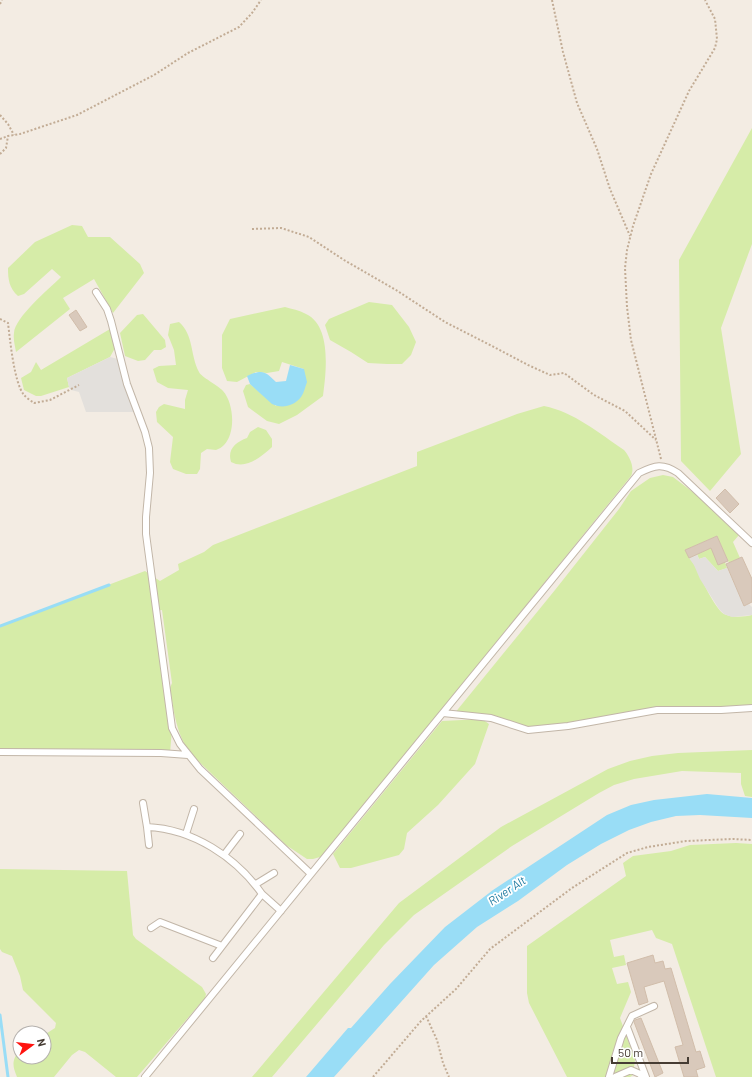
<svg xmlns="http://www.w3.org/2000/svg" width="752" height="1077" viewBox="0 0 752 1077" font-family="Barlow,sans-serif">
<rect width="100%" height="100%" fill="#f3ece3"/>
<!-- green -->
<path fill="#d6eca8" d="M752 128V244L721 328 741 454 710 491 681 461 679 260Z
M72 225 82 226 88 237H110L140 264 144 273 113 313 94 279 63 298 70 309 16 352C15 346 13 339 14 333 15 317 49 289 61 277L52 269 24 294 18 296C9 288 8 279 8 268L35 242Z
M369 302 392 305 409 327 416 342 411 355 402 364H387L368 363 351 352 330 340 325 325 329 319Z
M285 307C292 309 299 310 306 314 332 326 326 373 323 396L297 415 279 424 267 421 248 407 243 391 246 385 250 384 276 406 304 369 282 362 279 371 267 373 256 372 237 382 227 381 222 368V335L230 319Z
M143 314 165 340 166 347 161 350H154L145 360 138 361 125 356 120 333 137 315Z
M179 322C194 335 190 355 199 372 201 377 218 385 223 391 234 403 236 433 224 445 222 447 219 449 216 450L207 449 201 453 200 469 197 474H186L173 469 170 462 173 437 157 422 156 412 159 407 164 404 185 409V400L188 390 168 388 157 382 153 369 159 366 176 365 174 350 168 335 170 324Z
M110 329 115 348 110 357 67 378 69 387 41 396H36L24 390 21 378 31 372 36 362 41 370Z
M544 406C574 412 599 433 624 450 630 457 635 468 631 476L324 854 320 857 313 859H307L286 845 191 754C176 734 174 712 170 688L172 683 162 610 156 611 172 728 170 754 0 752V626L145 571 160 581 179 570 178 564 204 552 213 545 417 466V452L517 414Z
M258 427 266 430 272 439V447C261 457 246 470 231 462 227 449 236 442 247 438L250 432Z
M663 475 673 477 719 512 717 515 739 535 733 542 740 558 729 563 717 536 685 550C688 556 692 561 695 566 700 576 715 609 724 614 732 618 744 617 752 615V708L657 710 528 730 491 718 454 714 555 590 619 509 631 491 650 478Z
M711 548 725 562 727 568 718 571 705 557 699 559 697 554Z
M482 719 489 724 475 764 438 805 407 833 404 849 399 855 351 868H340L333 854 442 721Z
M752 750V797L745 796 741 784V773L682 771 634 779 614 785 599 793 512 846 414 915 384 945 272 1077H252L399 903 501 827 608 769 630 761 652 756 678 753Z
M736 843 752 844V1077H716L672 944 656 938 652 930 610 940 614 957 624 955 626 965 612 968 617 984 628 982 631 992 620 1018 635 1060 633 1075 630 1077H567L529 1003 527 993V946L626 876 623 863 633 856 671 851 690 845Z
M0 869 127 871 133 935 136 939 202 987 206 994 205 998 137 1077H116L85 1052 79 1050 72 1055 54 1077H17C12 1065 12 1061 19 1050H20V1057H44V1035L55 1028 56 1023 23 990 20 976 12 956 2 952 0 949Z"/>
<!-- parking -->
<path fill="#e3e0dc" d="M110 357 122 360 137 412H86L79 392 71 390 69 387 67 378Z
M697 554 699 559 705 557 718 571 727 568 744 606 749 604 752 607V615L732 617 724 614 719 609 700 579 694 565 689 558Z"/>
<!-- water -->
<path fill="#99ddf6" d="M290 365 304 369 307 382C305 387 304 393 301 397 294 406 282 409 272 404L250 384 247 376C263 369 265 371 276 382L286 381Z
M707 794 752 798V818L700 815 676 816 651 822 629 830 601 844 567 865 518 901 477 927 434 965 334 1077H306L348 1028H351L390 984 445 927 493 890 607 815 631 805 654 800Z"/>
<g fill="none" stroke-linecap="round" stroke-linejoin="round">
<!-- stream -->
<path stroke="#99ddf6" stroke-width="3" d="M0 626 109 585
M0 1015 8 1077"/>
</g>
<!-- building -->
<path fill="#d9c9bb" stroke="#d1bdaa" d="M76 310 87 327 80 331 69 315Z
M725 489 739 504 730 513 716 498Z
M717 536 728 561 718 565 711 548 689 558 685 550Z
M742 557 752 579V602L744 606 726 564Z
M653 955 655 963 663 961 665 969 671 968 696 1052 700 1051 705 1067 696 1070 698 1077H684L675 1047 683 1045 664 981 644 987 648 1002 639 1005 627 963Z
M641 1018 663 1073 655 1077 634 1022 635 1020Z"/>
<g fill="none" stroke-linecap="round" stroke-linejoin="round">
<defs>
<path id="lane" d="M96 292 107 309 111 321 127 384 145 432 149 448 150 473 146 517V534L172 728 180 744 200 769 311 874
M443 713 491 718 528 730 568 726 657 710H721L752 708
M0 752 161 753 188 755
M143 803 147 827
M186 834 194 809
M149 845 147 827C193 829 236 857 262 894
M224 855 240 834
M256 884 274 873
M151 928 160 922 222 946
M213 958 262 894 281 911
M627 1027 646 1077
M145 1077 639 473C655 465 663 463 678 473L752 543
M609 1077 621 1038 632 1016 654 1006
M615 1077 631 1070 640 1074 642 1077"/>
</defs>
<!-- lane casing -->
<use href="#lane" stroke="#c2b6a8" stroke-width="8"/>
<!-- path -->
<path stroke="#c2ac95" stroke-width="2" stroke-dasharray="2 2" stroke-linecap="butt" d="M552 0 563 52 577 103 597 149 610 189 630 236
M0 4 2 0
M0 115 8 124 14 135
M0 139 8 136
M0 154 6 148 8 136 20 134 77 115 154 75 188 53 239 27 252 13 261 0
M252 229 281 228 309 237 344 260 396 290 445 322 492 346 528 365 550 375 564 373 594 395 625 411 656 440
M0 319 8 323C10 339 14 383 24 395 27 398 31 401 34 403L50 400 79 385
M661 459 631 340 627 307 625 268 627 250 633 226 651 174 689 91 715 48 717 39 715 19 705 0
M426 1016 437 1040 443 1063 449 1077
M373 1077 421 1021 456 989 490 949 572 888 627 853 648 847 686 841 733 839 752 840"/>
<!-- lane -->
<use href="#lane" stroke="#fff" stroke-width="6"/>
</g>
<g text-anchor="middle" stroke-width="3.5" stroke-linejoin="round" paint-order="stroke">
<!-- water labels -->
<g font-size="12" font-style="italic" fill="#207ba1" stroke="#fff">
<text transform="translate(507 891) rotate(-34)" y="4">River Alt</text>
</g>
</g>
<!-- north arrow -->
<g transform="translate(32 1045) rotate(75)"><circle r="19" fill="#ffffff" stroke="#b5b1ad"/>
<path d="M0-3L7 15L0 10L-7 15Z" fill="#ff130f"/>
<text y="-6" font-size="11" font-weight="bold" text-anchor="middle" fill="#463c33">N</text>
</g>
<!-- scale -->
<path d="M612 1057v6h76v-6" fill="none" stroke="#463c33" stroke-width="2"/>
<text x="618" y="1057" font-size="12" fill="#463c33" stroke="#ffffff" stroke-width="3" paint-order="stroke">50 m</text>
</svg>
